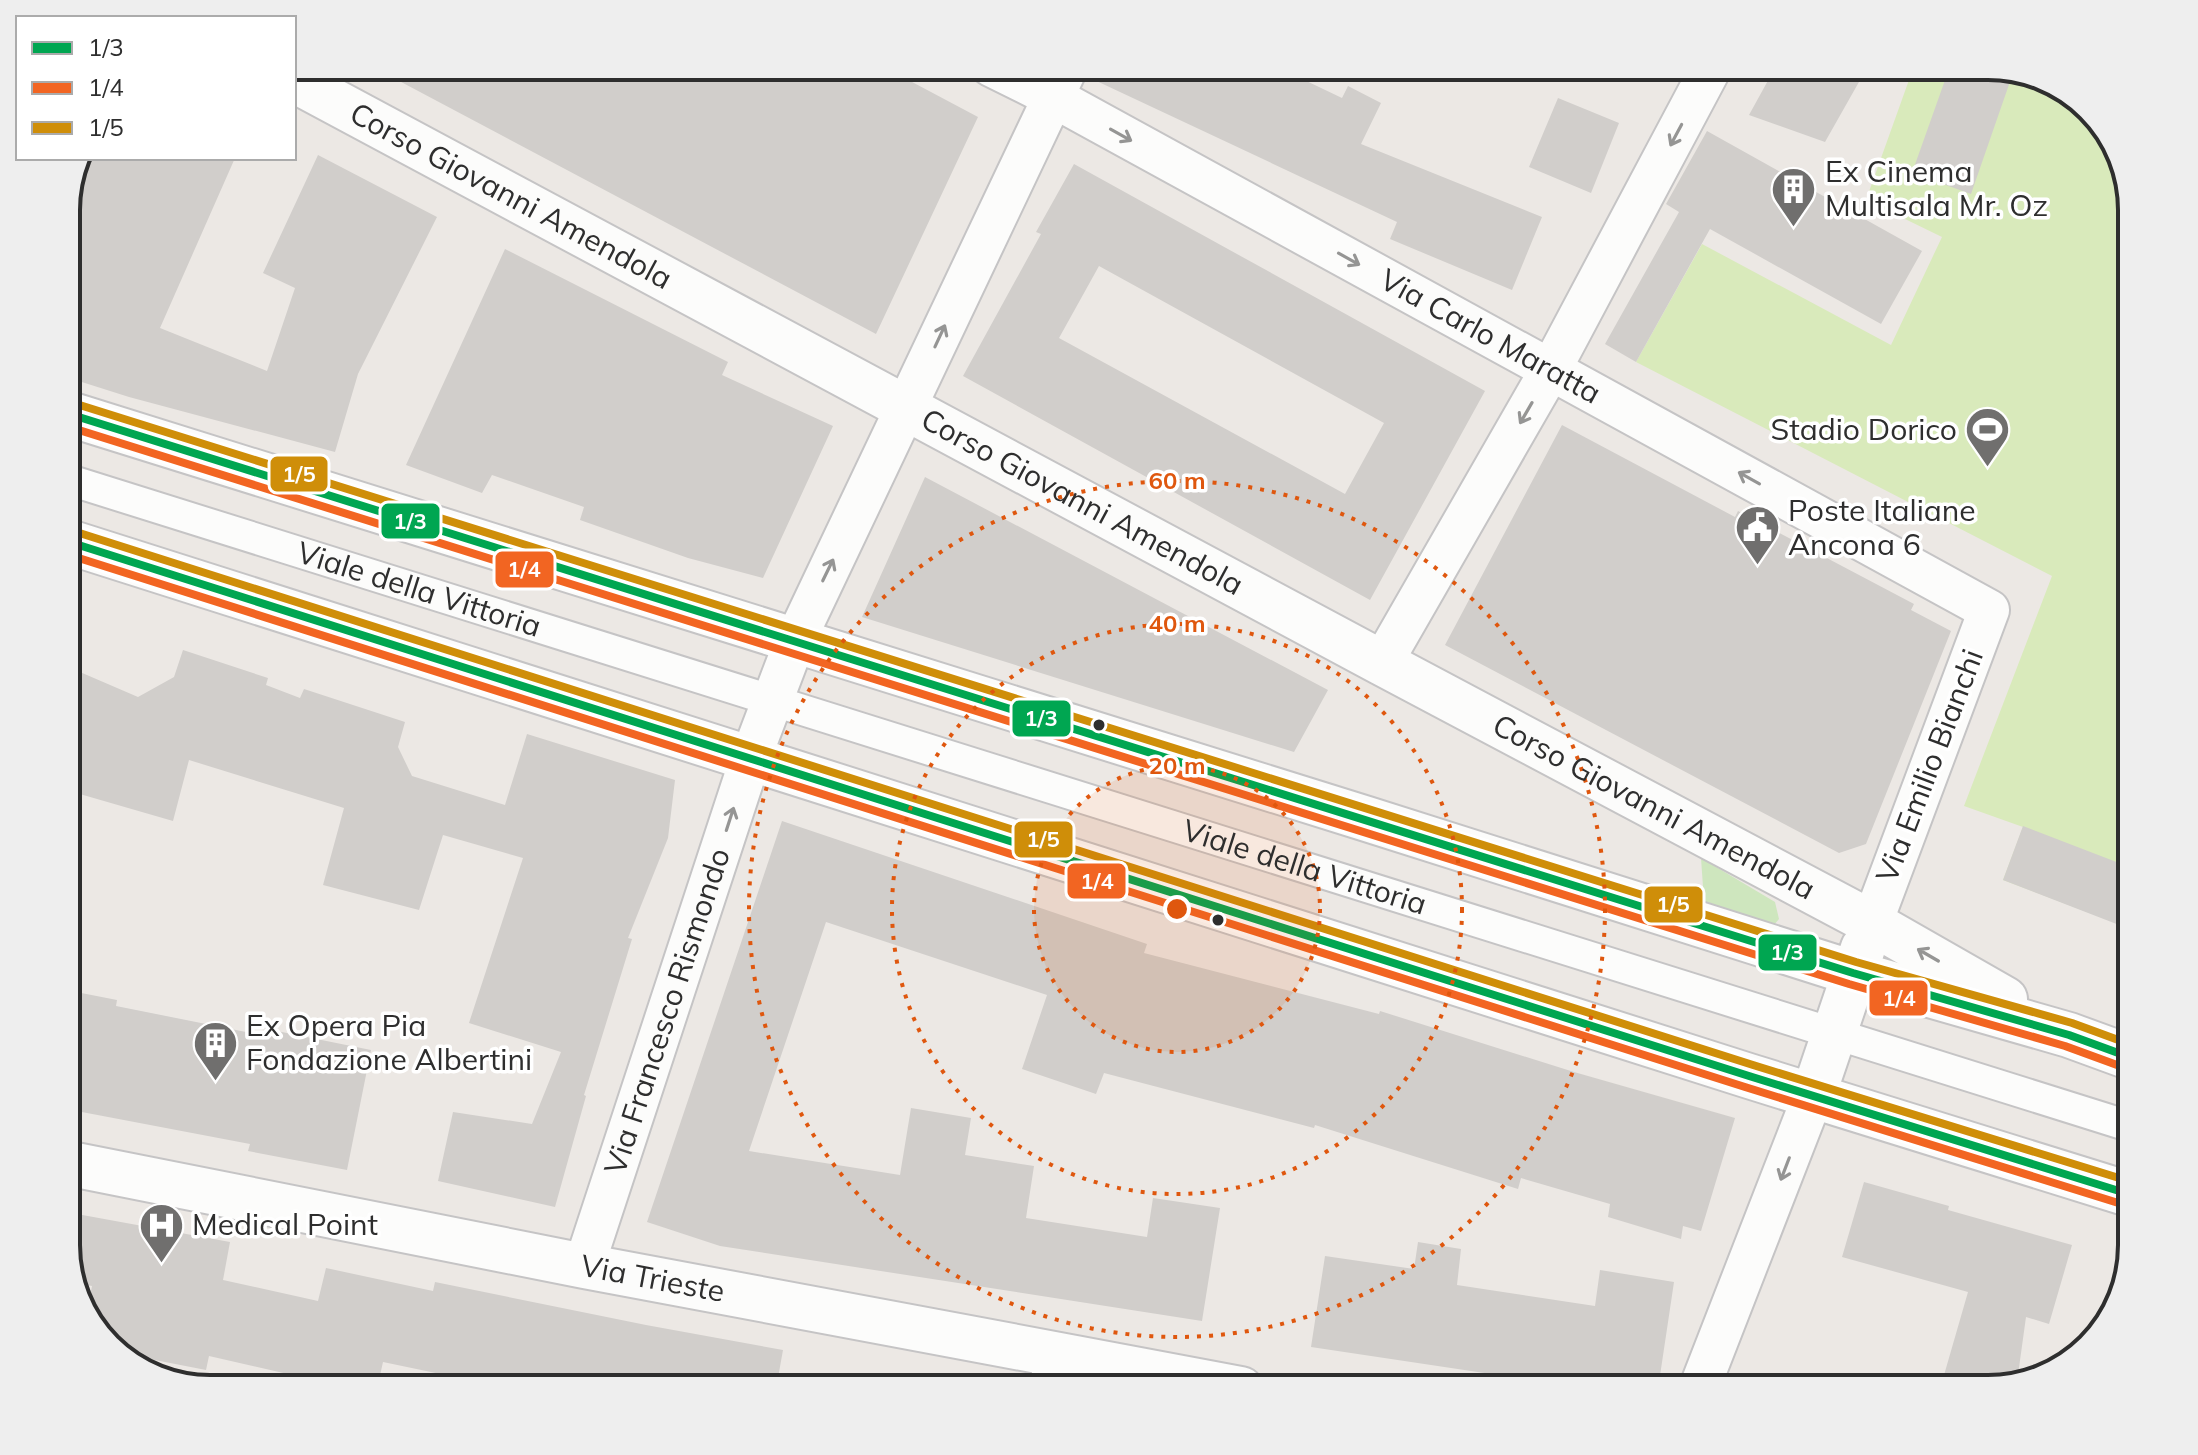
<svg xmlns="http://www.w3.org/2000/svg" width="2198" height="1455" viewBox="0 0 2198 1455" font-family="Mulish,sans-serif">
<rect width="100%" height="100%" fill="#ece8e4"/>
<!-- green -->
<path fill="#cee6be" d="M1701 858 1775 902 1779 919 1773 926 1679 905 1696 896 1703 887Z"/>
<!-- pitch -->
<path fill="#d9eabb" d="M1914 66H1988L2068 90 2113 138 2132 209V929L2003 880 2023 827 1964 806 2052 576 1636 362 1702 244 1891 345 1942 237 1866 200Z"/>
<!-- building -->
<path fill="#d1cecb" fill-rule="evenodd" d="M371 66H882L978 117 876 334Z
M1091 66H1275L1342 98 1348 86 1381 103 1361 144 1542 217 1512 290 1390 239 1397 222 1088 77Z
M1776 66H1868L1825 142 1749 115Z
M1950 66H1988L2013 73 1971 194 1912 173Z
M1558 98 1619 123 1591 193 1529 167Z
M1707 131 1922 251 1881 324 1710 229 1636 362 1605 344 1679 212 1666 204Z
M318 155 437 217 358 374 335 452 129 397 66 377V201L86 158H235L160 328 267 371 295 288 263 273Z
M1074 164 1485 391 1370 600 963 376 1041 234 1036 232ZM1099 266 1384 423 1345 494 1059 338Z
M505 249 728 362 722 375 833 426 763 578 688 558 580 520 584 507 492 475 482 493 406 465Z
M1562 425 1735 517 1738 511 1914 604 1911 610 1951 631 1866 844 1839 853 1445 645Z
M925 477 1328 690 1294 752 862 617Z
M183 650 268 678 266 685 300 698 304 689 405 722 398 747 412 776 505 805 527 734 675 780 668 838 628 938 632 939 584 1095 586 1096 555 1207 438 1181 453 1112 532 1124 561 1052 469 1023 523 858 443 835 419 910 323 885 344 808 189 760 173 821 66 790V666L138 697 174 677Z
M782 821 1147 944 1144 953 1379 1014 1380 1011 1574 1072 1735 1118 1701 1231 1683 1226 1681 1239 1608 1217 1610 1204 1521 1178 1518 1189 1315 1125 1314 1128 1104 1073 1096 1094 1022 1069 1047 995 826 922 749 1151 900 1175 911 1108 971 1118 965 1155 1034 1166 1026 1218 1147 1237 1153 1198 1220 1208 1202 1321 720 1246 647 1222Z
M2023 826 2132 868V930L2003 880Z
M66 990 117 1000 116 1006 271 1037 272 1030 371 1050 347 1170 248 1151 250 1144 66 1109Z
M1864 1182 1949 1206 1948 1210 2072 1245 2049 1324 2026 1317 2017 1382 1989 1389H1940L1968 1292 1842 1257Z
M66 1212 230 1242 223 1280 318 1301 326 1268 433 1291 435 1282 646 1325 783 1350 776 1389H512L383 1362 377 1389H353L209 1356 206 1370 119 1353 86 1318 92 1286 75 1283 66 1254Z
M1418 1242 1461 1249 1457 1285 1595 1306 1600 1270 1674 1282 1658 1389H1591L1311 1347 1325 1256 1414 1269Z"/>
<g fill="none" stroke-linecap="round" stroke-linejoin="round">
<defs>
<path id="service" d="M1039 1389 1046 1352"/>
<g id="pedestrian">
<path id="s1" d="M66 479 2132 1127"/>
</g>
<g id="minor">
<path id="s2" d="M991 66 1053 97 1989 610 1872 923"/>
<path d="M1382 663 1551 369 1712 66"/>
<path id="s3" d="M584 1266 751 757 795 641 1068 66"/>
<path d="M1699 1389 1813 1096"/>
</g>
<g id="tertiary">
<path id="s4" d="M294 80 1382 663 1872 923 2005 999"/>
<path d="M66 413 1367 819 1853 973 2069 1035 2132 1058"/>
<path d="M66 541 1749 1076 2132 1195"/>
<path d="M1813 1096 1863 948"/>
<path id="s5" d="M66 1163 584 1266 1241 1389"/>
</g>
</defs>
<!-- service casing -->
<use href="#service" stroke="#c5c4c5" stroke-width="24"/>
<!-- pedestrian casing -->
<use href="#pedestrian" stroke="#c5c4c5" stroke-width="34"/>
<!-- minor casing -->
<use href="#minor" stroke="#c5c4c5" stroke-width="44"/>
<!-- tertiary casing -->
<use href="#tertiary" stroke="#c5c4c5" stroke-width="48"/>
<!-- service -->
<use href="#service" stroke="#fcfcfb" stroke-width="20"/>
<!-- pedestrian -->
<use href="#pedestrian" stroke="#fcfcfb" stroke-width="30"/>
<!-- minor -->
<use href="#minor" stroke="#fcfcfb" stroke-width="40"/>
<!-- tertiary -->
<use href="#tertiary" stroke="#fcfcfb" stroke-width="44"/>
<defs>
<path id="bus-1" d="M66 413 1853 973 2069 1035 2132 1058
M66 541 1749 1076 2132 1195"/>
<path id="bus-2" d="M66 426 1849 984 2065 1046 2128 1069
M66 554 1745 1087 2128 1206"/>
<path id="bus-3" d="M70 402 1856 962 2072 1023 2132 1045
M70 530 1753 1065 2132 1182"/>
</defs>
<!-- bus-1 casing -->
<use href="#bus-1" stroke="#fff" stroke-width="14"/>
<!-- bus-2 casing -->
<use href="#bus-2" stroke="#fff" stroke-width="14"/>
<!-- bus-3 casing -->
<use href="#bus-3" stroke="#fff" stroke-width="14"/>
<!-- bus-1 -->
<use href="#bus-1" stroke="#00a651" stroke-width="8"/>
<!-- bus-2 -->
<use href="#bus-2" stroke="#f26522" stroke-width="8"/>
<!-- bus-3 -->
<use href="#bus-3" stroke="#cf8e09" stroke-width="8"/>
</g>
<!-- one-way arrows -->
<defs><path id="oneway-shaft" d="M-6 0H5M1.5-3L5.5 0L1.5 3" fill="none" stroke-width="1.6" stroke-linecap="round" stroke-linejoin="round" transform="scale(2)"/></defs>
<g stroke="#959594">
<use href="#oneway-shaft" transform="translate(1121 135) rotate(29)"/>
<use href="#oneway-shaft" transform="translate(1676 135) rotate(118)"/>
<use href="#oneway-shaft" transform="translate(1349 259) rotate(29)"/>
<use href="#oneway-shaft" transform="translate(940 336) rotate(-65)"/>
<use href="#oneway-shaft" transform="translate(1526 413) rotate(120)"/>
<use href="#oneway-shaft" transform="translate(1749 478) rotate(-151)"/>
<use href="#oneway-shaft" transform="translate(828 570) rotate(-64)"/>
<use href="#oneway-shaft" transform="translate(730 819) rotate(-72)"/>
<use href="#oneway-shaft" transform="translate(1928 955) rotate(-150)"/>
<use href="#oneway-shaft" transform="translate(1785 1169) rotate(111)"/>
</g>
<!-- distance rings -->
<circle cx="1177" cy="909" r="143" fill="#df570e" fill-opacity=".12"/>
<g fill="none" stroke="#df570e" stroke-width="4" stroke-dasharray="4 8">
<circle cx="1177" cy="909" r="143"/>
<circle cx="1177" cy="909" r="285"/>
<circle cx="1177" cy="909" r="428"/>
</g>
<!-- icons -->
<defs>
<symbol id="building-pin" viewBox="-11 -11 22 30"><path d="M0 17L-7.5 6A9.5 9.5 0 1 1 7.5 6Z" fill="#706f6e" stroke="#fff"/><path d="M-4-6H4V6H1V3H-1V6H-4ZM-2.5-4.3h1.7v1.8h-1.7ZM.8-4.3h1.7v1.8H.8ZM-2.5-1h1.7V.8h-1.7ZM.8-1h1.7V.8H.8Z" fill="#fff"/></symbol>
<symbol id="stadium-pin" viewBox="-11 -11 22 30"><path d="M0 17L-7.5 6A9.5 9.5 0 1 1 7.5 6Z" fill="#706f6e" stroke="#fff"/><path d="M0-5a6.5 5 0 1 0 0 10a6.5 5 0 1 0 0-10ZM-3.5-1.8h7v3.6h-7Z" fill="#fff"/></symbol>
<symbol id="civic-pin" viewBox="-11 -11 22 30"><path d="M0 17L-7.5 6A9.5 9.5 0 1 1 7.5 6Z" fill="#706f6e" stroke="#fff"/><path d="M-.6-6.5H3V-4.5H.6V-3L4-1V1h2V6H-6V1h2V-1L-.6-3ZM-1.2 2.5V6h2.4V2.5Z" fill="#fff"/></symbol>
<symbol id="hospital-pin" viewBox="-11 -11 22 30"><path d="M0 17L-7.5 6A9.5 9.5 0 1 1 7.5 6Z" fill="#706f6e" stroke="#fff"/><path d="M-5-5h3v3.5h4V-5h3V5h-3V1.5h-4V5h-3Z" fill="#fff"/></symbol>
</defs>
<g fill-rule="evenodd">
<use href="#building-pin" x="1768" y="164" width="51" height="69"/>
<use href="#stadium-pin" x="1962" y="404" width="51" height="69"/>
<use href="#civic-pin" x="1732" y="502" width="51" height="69"/>
<use href="#building-pin" x="190" y="1018" width="51" height="69"/>
<use href="#hospital-pin" x="136" y="1200" width="51" height="69"/>
</g>
<!-- markers -->
<g fill="#2e2e2e" stroke="#fff" stroke-width="3">
<circle cx="1099" cy="725" r="7"/>
<circle cx="1218" cy="920" r="7"/>
</g>
<g text-anchor="middle" stroke-width="7" stroke-linejoin="round" paint-order="stroke">
<!-- poi labels -->
<g font-size="30" fill="#2e2e2e" stroke="#fff" text-anchor="start">
<text x="1825" y="182">Ex Cinema<tspan x="1825" dy="34">Multisala Mr. Oz</tspan></text>
<text x="1957" y="440" text-anchor="end">Stadio Dorico</text>
<text x="1788" y="521">Poste Italiane<tspan x="1788" dy="34">Ancona 6</tspan></text>
<text x="246" y="1036">Ex Opera Pia<tspan x="246" dy="34">Fondazione Albertini</tspan></text>
<text x="192" y="1235">Medical Point</text>
</g>
<!-- street labels -->
<g font-size="30" fill="#2e2e2e" stroke="#fff">
<text dy="10" stroke="none"><textPath href="#s4" startOffset="246">Corso Giovanni Amendola</textPath></text>
<text dy="10" stroke="none"><textPath href="#s2" startOffset="568">Via Carlo Maratta</textPath></text>
<text dy="10" stroke="none"><textPath href="#s4" startOffset="894">Corso Giovanni Amendola</textPath></text>
<text dy="10" stroke="none"><textPath href="#s1" startOffset="370">Viale della Vittoria</textPath></text>
<text transform="translate(1930 766) rotate(-69)" y="10">Via Emilio Bianchi</text>
<text dy="10" stroke="none"><textPath href="#s4" startOffset="1542">Corso Giovanni Amendola</textPath></text>
<text dy="10" stroke="none"><textPath href="#s1" startOffset="1298">Viale della Vittoria</textPath></text>
<text dy="10" stroke="none"><textPath href="#s3" startOffset="268">Via Francesco Rismondo</textPath></text>
<text dy="10" stroke="none"><textPath href="#s5" startOffset="598">Via Trieste</textPath></text>
</g>
</g>
<!-- crop -->
<path d="M0 0H2198V1455H0ZM210 80H1988A130 130 0 0 1 2118 210V1245A130 130 0 0 1 1988 1375H210A130 130 0 0 1 80 1245V210A130 130 0 0 1 210 80Z" fill="#eee" fill-rule="evenodd"/>
<path fill="none" stroke="#2e2e2e" stroke-width="4" d="M210 80H1988A130 130 0 0 1 2118 210V1245A130 130 0 0 1 1988 1375H210A130 130 0 0 1 80 1245V210A130 130 0 0 1 210 80Z"/>
<circle cx="1177" cy="909" r="12" fill="#df570e" stroke="#fff" stroke-width="4"/>
<g font-size="24" text-anchor="middle" font-weight="bold" fill="#df570e" stroke="#fff" stroke-width="7" stroke-linejoin="round" paint-order="stroke">
<text x="1177" y="489">60 m</text>
<text x="1177" y="632">40 m</text>
<text x="1177" y="774">20 m</text>
</g>
<g stroke="#fff" stroke-width="3">
<rect x="269" y="455" width="60" height="38" rx="8" fill="#cf8e09"/>
<rect x="380" y="502" width="61" height="38" rx="8" fill="#00a651"/>
<rect x="494" y="550" width="61" height="39" rx="8" fill="#f26522"/>
<rect x="1011" y="699" width="61" height="39" rx="8" fill="#00a651"/>
<rect x="1013" y="820" width="61" height="39" rx="8" fill="#cf8e09"/>
<rect x="1066" y="862" width="61" height="38" rx="8" fill="#f26522"/>
<rect x="1643" y="885" width="61" height="39" rx="8" fill="#cf8e09"/>
<rect x="1757" y="933" width="61" height="39" rx="8" fill="#00a651"/>
<rect x="1868" y="979" width="61" height="38" rx="8" fill="#f26522"/>
</g>
<g font-size="22" text-anchor="middle" font-weight="bold" fill="#fff">
<text x="299" y="482">1/5</text>
<text x="410" y="529">1/3</text>
<text x="524" y="577">1/4</text>
<text x="1041" y="726">1/3</text>
<text x="1043" y="847">1/5</text>
<text x="1097" y="889">1/4</text>
<text x="1673" y="912">1/5</text>
<text x="1787" y="960">1/3</text>
<text x="1899" y="1006">1/4</text>
</g>
<!-- legend -->
<rect x="16" y="16" width="280" height="144" fill="#ffffff" stroke="#ababab" stroke-width="2"/>
<rect x="32" y="42" width="40" height="12" fill="#00a651" stroke="#ababab" stroke-width="2"/>
<text x="88" y="56" font-size="24" fill="#2e2e2e">1/3</text>
<rect x="32" y="82" width="40" height="12" fill="#f26522" stroke="#ababab" stroke-width="2"/>
<text x="88" y="96" font-size="24" fill="#2e2e2e">1/4</text>
<rect x="32" y="122" width="40" height="12" fill="#cf8e09" stroke="#ababab" stroke-width="2"/>
<text x="88" y="136" font-size="24" fill="#2e2e2e">1/5</text>
</svg>
